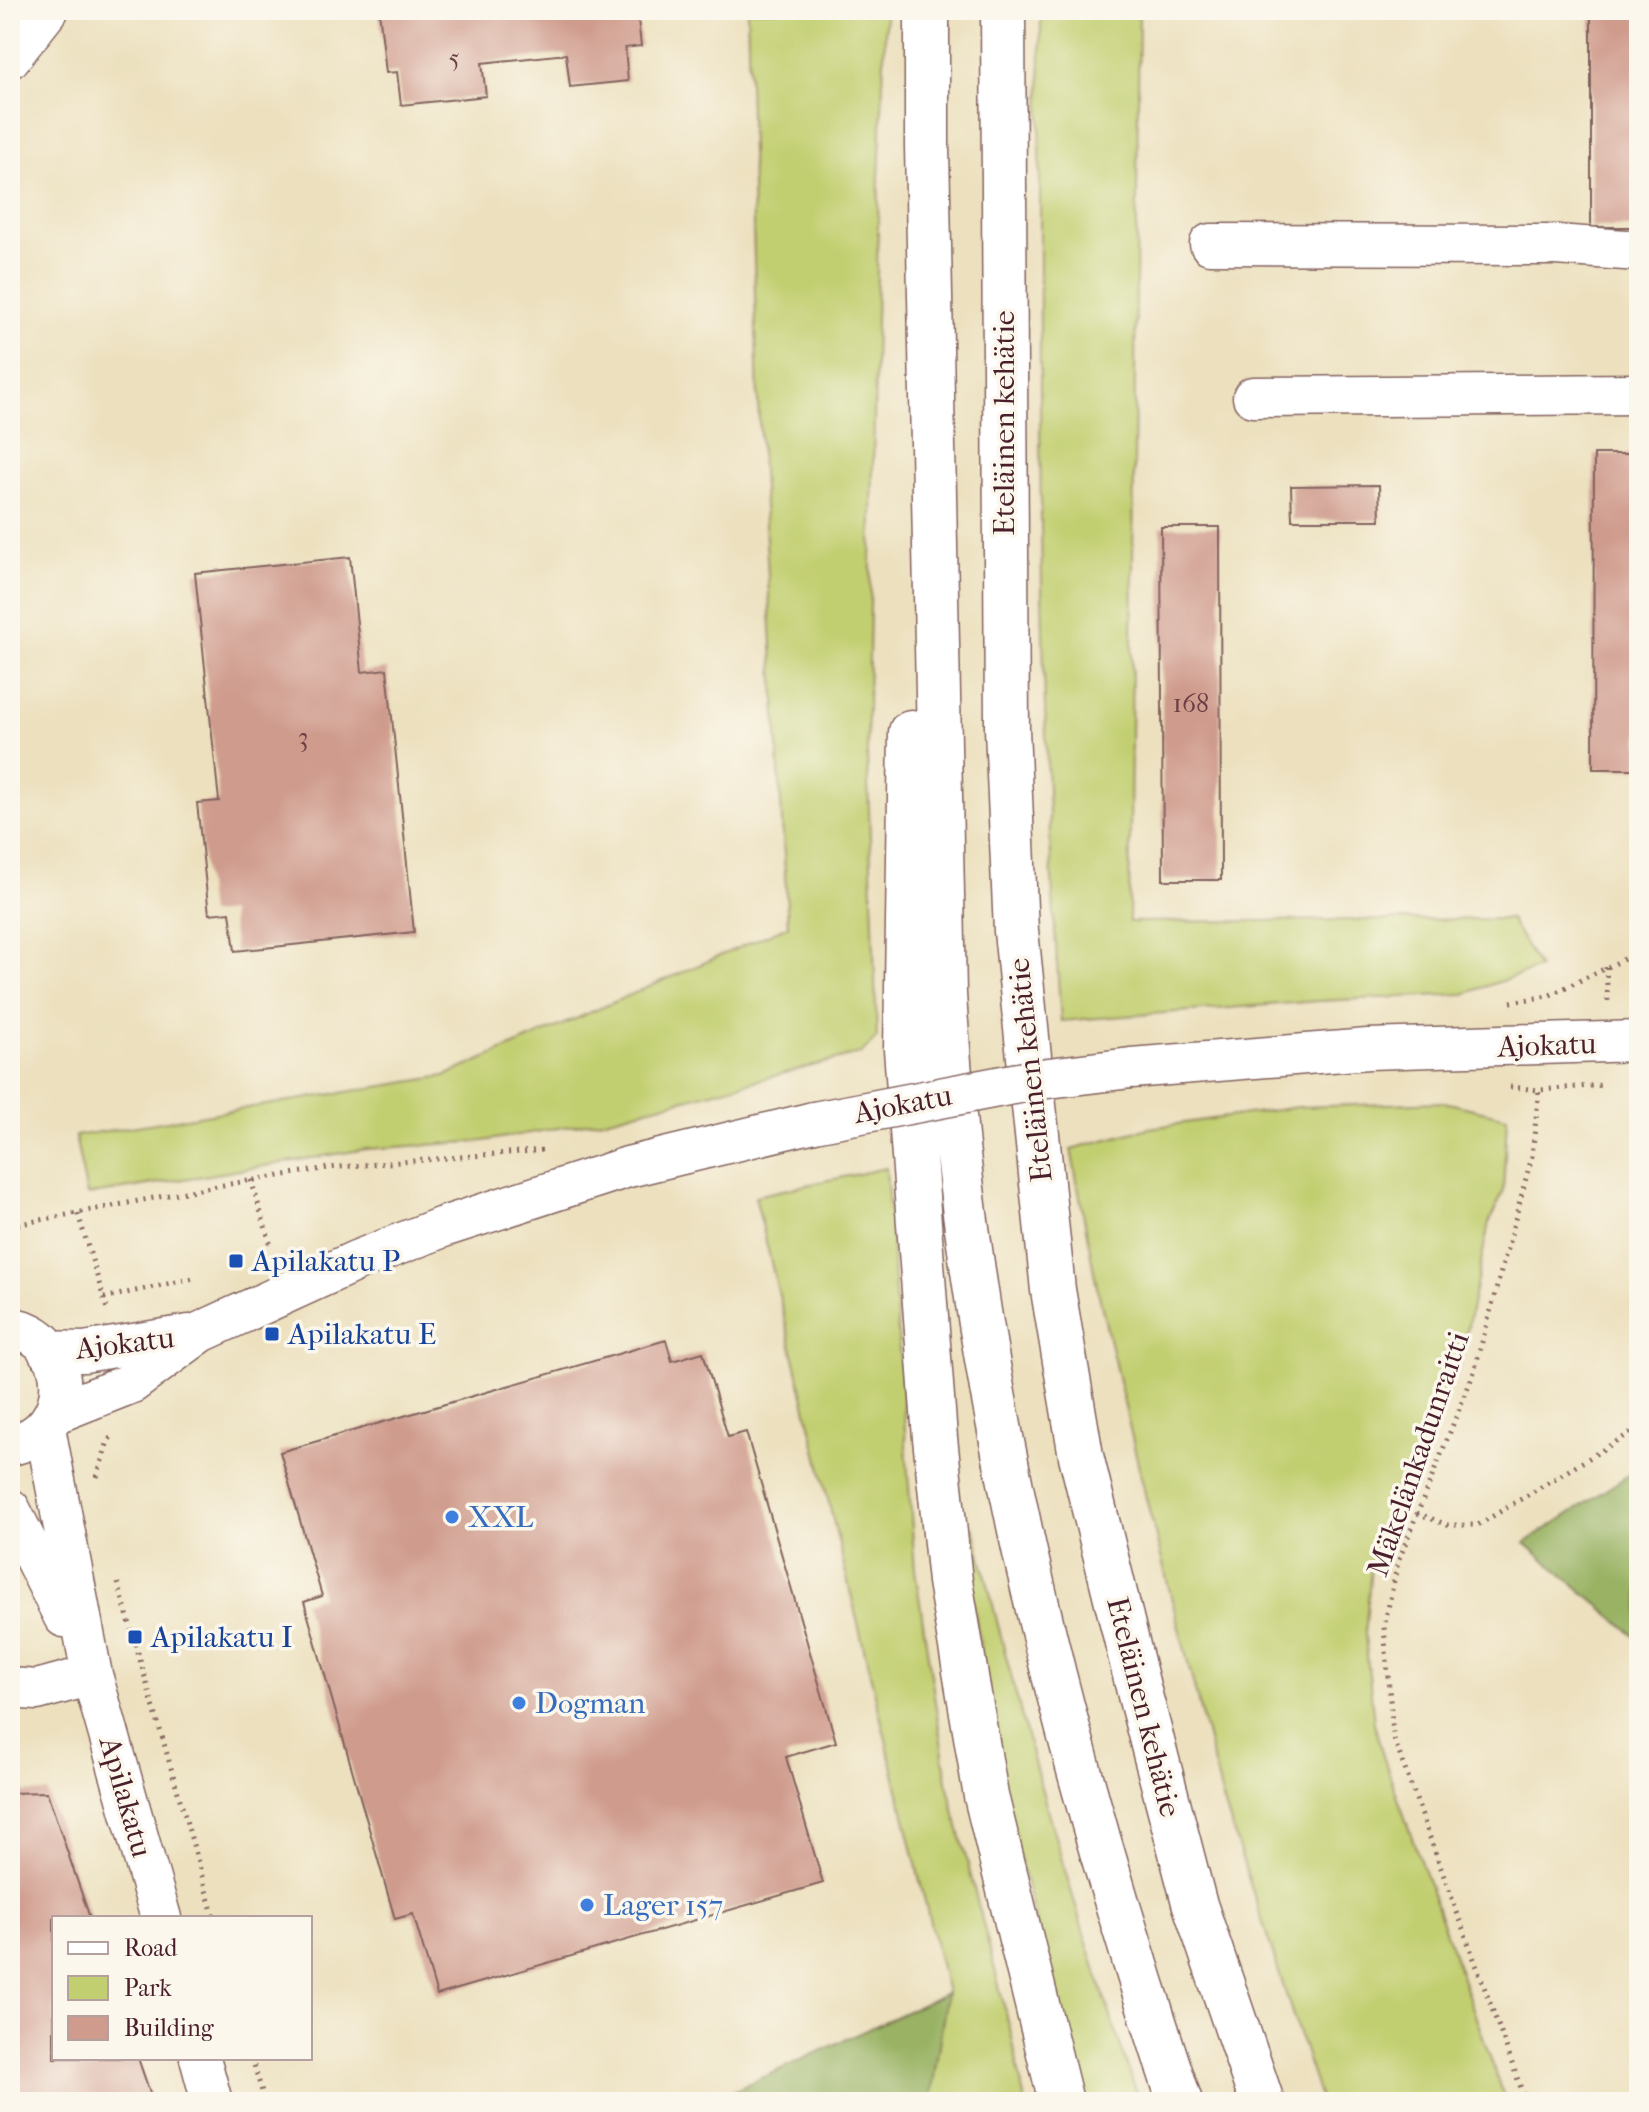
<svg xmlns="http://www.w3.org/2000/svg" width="1649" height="2112" viewBox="0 0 1649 2112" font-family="'IM FELL French Canon',serif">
<rect width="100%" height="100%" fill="#fbf7ec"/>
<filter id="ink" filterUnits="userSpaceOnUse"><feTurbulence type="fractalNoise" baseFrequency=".0125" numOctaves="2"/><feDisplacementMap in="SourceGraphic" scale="16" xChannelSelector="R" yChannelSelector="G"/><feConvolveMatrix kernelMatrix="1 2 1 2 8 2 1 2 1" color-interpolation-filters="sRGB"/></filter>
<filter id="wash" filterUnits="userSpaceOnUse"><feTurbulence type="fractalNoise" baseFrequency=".006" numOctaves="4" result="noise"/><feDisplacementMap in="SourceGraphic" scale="32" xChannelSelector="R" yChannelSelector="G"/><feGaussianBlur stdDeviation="1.8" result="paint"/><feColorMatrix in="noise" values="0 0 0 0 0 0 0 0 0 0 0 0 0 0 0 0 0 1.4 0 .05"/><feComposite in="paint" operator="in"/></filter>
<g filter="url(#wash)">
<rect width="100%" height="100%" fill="#ece0be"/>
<!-- green -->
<path fill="#c2cf71" stroke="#86774e" stroke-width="2" d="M747 10H886L879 177 867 753 877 1037 862 1053 609 1119 484 1141 367 1149 87 1195 75 1136 445 1076 788 926 758 401Z
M1041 10H1139L1129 922 1510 919 1539 968 1464 994 1319 1001 1061 1021C1036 685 1039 347 1041 10Z
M1444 1102 1507 1117 1503 1192 1489 1223 1460 1364 1372 1555 1365 1635 1374 1723 1383 1756 1506 2102H1321L1223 1800 1146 1498 1096 1282 1071 1149 1149 1128 1298 1107Z
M886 1168 915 1570 948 1787 1011 2033 1025 2102H930L947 1993 755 1196Z
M974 1528C1021 1722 1073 1914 1140 2102H1082L1005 1802 962 1532Z"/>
<!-- forest -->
<path fill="#99b263" stroke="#726847" stroke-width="2" d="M1639 1468V1639L1525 1543Z
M947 1993 930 2102H709Z"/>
<g id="blocks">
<!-- building -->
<path fill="#cf9b8d" d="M379 10H637L641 46 625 48 628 81 570 87 566 54 482 63 486 96 401 105 397 72 386 73Z
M1591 10H1639V227H1591Z
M1594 454H1639V769H1593Z
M1379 485 1380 520H1292L1291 486Z
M1161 527H1220L1221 880H1163Z
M350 557 362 672 387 669 414 932 235 951 230 912 209 914 197 803 219 801 195 573Z
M666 1340 672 1361 703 1352 728 1437 746 1432 836 1742 786 1757 823 1883 437 1995 413 1914 395 1919 304 1602 322 1596 280 1452Z
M47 1792 90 1918H54V2058H138L153 2102H10V1793Z"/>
</g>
</g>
<g filter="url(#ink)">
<use href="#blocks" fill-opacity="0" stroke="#83635e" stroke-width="2"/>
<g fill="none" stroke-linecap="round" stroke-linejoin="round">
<defs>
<path id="minor" d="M10 58 48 10
M1210 244 1556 245 1639 251
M1253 397 1639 394
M1131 1068 1368 1049 1639 1041
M10 1328C75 1334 79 1433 10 1445
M48 1351 84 1352 189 1335
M56 1413 132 1383 201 1332 356 1261 443 1227 628 1167 814 1122
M45 1428 92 1675 161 1918
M10 1509 64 1617
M10 1688 37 1690 92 1675
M200 2058 212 2102"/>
<path id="highway" d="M927 10V146L944 994C967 1374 1060 1742 1180 2102
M1003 10 1007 729 1016 931 1053 1290 1081 1456 1141 1699 1194 1902 1262 2102
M911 732 906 1049 935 1438 950 1581 986 1796 1061 2102"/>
</defs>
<!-- minor casing -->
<use href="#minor" stroke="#83635e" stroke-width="43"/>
<!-- highway casing -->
<use href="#highway" stroke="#83635e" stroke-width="47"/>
<!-- path -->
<path stroke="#83635e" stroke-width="5" stroke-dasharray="2 6" stroke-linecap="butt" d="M1606 967 1608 1003
M1511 1002 1548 996 1639 952
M1510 1087 1539 1090 1604 1085
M10 1168 18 1224
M251 1180 271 1246
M78 1214 107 1309
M10 1226 205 1188 328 1168 544 1150
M1639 1233V1245
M104 1298 194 1278
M97 1477 108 1441 113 1435
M1417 1513 1447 1525H1478L1639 1428
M118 1583 214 1918
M252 2058 265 2102
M1526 2102 1393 1736 1384 1627 1398 1562 1474 1372 1532 1156 1539 1090"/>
<!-- minor -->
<use href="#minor" stroke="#fff" stroke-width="40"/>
<!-- highway -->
<use href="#highway" stroke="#fff" stroke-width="44"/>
<defs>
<path id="minor-bridge" d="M814 1122 1040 1079 1131 1068"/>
</defs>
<!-- minor-bridge casing -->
<use href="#minor-bridge" stroke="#83635e" stroke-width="43" stroke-linecap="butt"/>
<!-- minor-bridge -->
<use href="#minor-bridge" stroke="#fff" stroke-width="40"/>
</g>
</g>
<!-- markers -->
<g fill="#1a4fb4" stroke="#fbf7ec" stroke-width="3">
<rect x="228" y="1253" width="16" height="16" rx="4"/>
<rect x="264" y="1326" width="16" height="16" rx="4"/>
<rect x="127" y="1629" width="16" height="16" rx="4"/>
</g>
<g fill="#3f7fe0" stroke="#fbf7ec" stroke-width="3">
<circle cx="452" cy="1517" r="8"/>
<circle cx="519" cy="1703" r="8"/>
<circle cx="587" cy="1905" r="8"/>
</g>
<g text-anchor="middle" stroke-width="7" stroke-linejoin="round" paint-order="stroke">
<!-- number labels -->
<g font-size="26" fill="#6b3e44">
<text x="454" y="67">5</text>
<text x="1191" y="712">168</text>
<text x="303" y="746">3</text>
</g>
<!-- street labels -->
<g font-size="30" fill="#4a1f2b" stroke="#fbf7ec">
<text transform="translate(1004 423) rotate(-90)" y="10">Eteläinen kehätie</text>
<text transform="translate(1547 1045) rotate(-2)" y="10">Ajokatu</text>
<text transform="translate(1030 1070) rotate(-96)" y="10">Eteläinen kehätie</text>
<text transform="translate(903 1104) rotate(-11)" y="10">Ajokatu</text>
<text transform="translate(125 1343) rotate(-7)" y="10">Ajokatu</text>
<text transform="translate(1418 1454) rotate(-71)" y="10">Mäkelänkadunraitti</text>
<text transform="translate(1144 1707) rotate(76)" y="10">Eteläinen kehätie</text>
<text transform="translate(126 1797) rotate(74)" y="10">Apilakatu</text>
</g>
<!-- transit labels -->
<g font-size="30" fill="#164399" stroke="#fbf7ec" text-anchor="start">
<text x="252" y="1271">Apilakatu P</text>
<text x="288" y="1344">Apilakatu E</text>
<text x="151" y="1647">Apilakatu I</text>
</g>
<!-- shop labels -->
<g font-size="30" fill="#366cbe" stroke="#fbf7ec" text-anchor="start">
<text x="468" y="1527">XXL</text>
<text x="535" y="1713">Dogman</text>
<text x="603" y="1915">Lager 157</text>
</g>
</g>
<!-- margin -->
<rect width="1649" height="2112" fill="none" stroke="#fbf7ec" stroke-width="40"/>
<!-- legend -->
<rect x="52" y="1916" width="260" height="144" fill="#fbf7ec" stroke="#b4a19f" stroke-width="2"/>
<rect x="68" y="1942" width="40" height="12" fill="#ffffff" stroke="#b4a19f" stroke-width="2"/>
<text x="124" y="1956" font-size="24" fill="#4a1f2b">Road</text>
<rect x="68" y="1976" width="40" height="24" fill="#c2cf71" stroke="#b4a19f" stroke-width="2"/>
<text x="124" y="1996" font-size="24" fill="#4a1f2b">Park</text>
<rect x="68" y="2016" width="40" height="24" fill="#cf9b8d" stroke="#b4a19f" stroke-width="2"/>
<text x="124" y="2036" font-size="24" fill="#4a1f2b">Building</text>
</svg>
